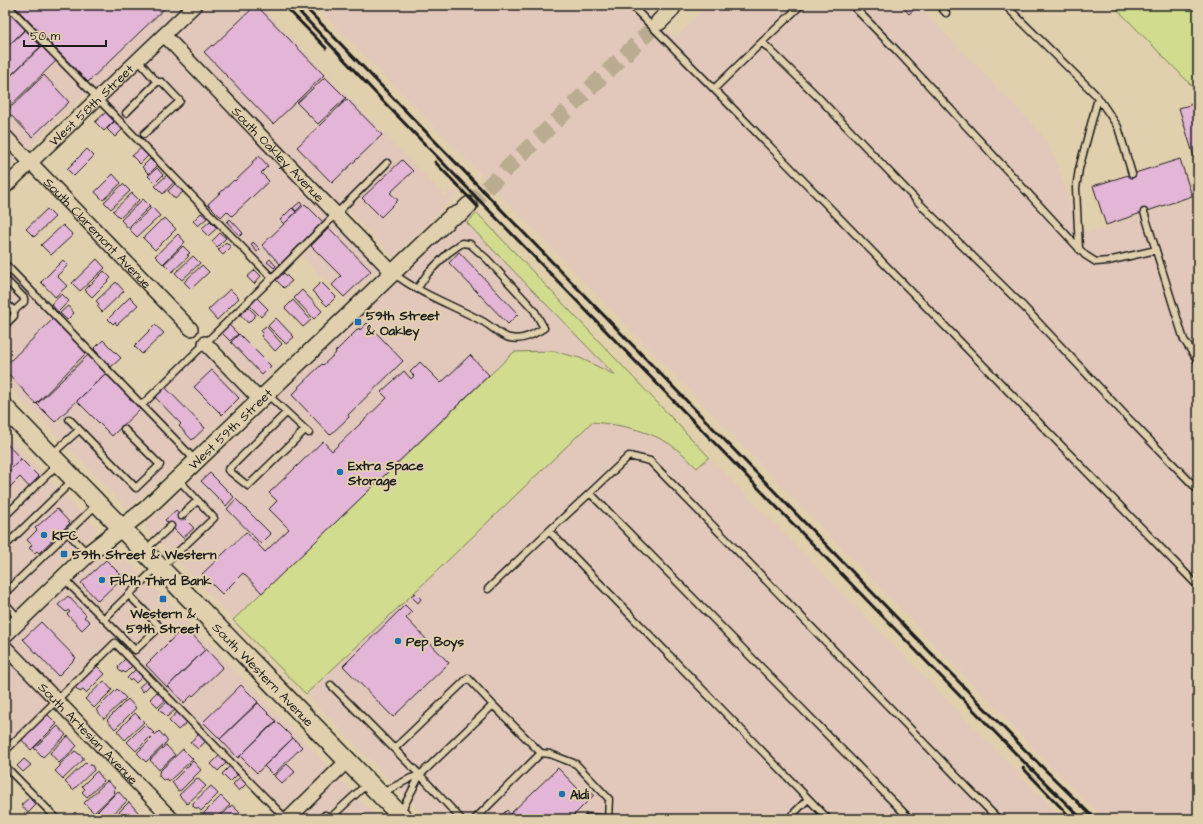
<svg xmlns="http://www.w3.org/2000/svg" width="1203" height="824" viewBox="0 0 1203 824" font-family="'Architects Daughter',sans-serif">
<rect width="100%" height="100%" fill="#e1d0ad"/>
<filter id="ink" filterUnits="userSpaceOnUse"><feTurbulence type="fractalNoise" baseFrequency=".025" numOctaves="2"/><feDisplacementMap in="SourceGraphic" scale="8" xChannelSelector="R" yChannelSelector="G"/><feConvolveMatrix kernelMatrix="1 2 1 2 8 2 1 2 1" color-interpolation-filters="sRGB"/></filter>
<g filter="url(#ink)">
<!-- built -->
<path fill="#e2c8ba" d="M5 5H260L445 196 453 189 458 194 393 257 344 206 331 220 379 270 346 301 298 253 272 278 90 90 5 172Z
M314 5H642L675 38 708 5H729L733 9 737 5H918L1030 121 1042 135 1050 147 1056 160 1074 213 1079 223 1088 233 1198 196V819H1104L1046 762 984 696 445 138Z
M473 209 477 213 467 223 616 376 580 358 514 352 233 620 144 526Z
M5 264 141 405 201 347 248 397 128 510 5 382Z
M228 321 275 369 259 385 212 337Z
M592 422 617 424 650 434 679 450 697 468 709 457 1064 819H427L306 694 416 591Z
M5 434 98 529 5 619Z
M112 544 331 769 283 816 115 643 61 696 9 643Z
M5 656 52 704 5 751Z
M340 779 379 819H299Z"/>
<!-- green -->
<path fill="#d1dc8f" stroke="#767c56" d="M1113 5H1198V92Z
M477 213 709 457 697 468C691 463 686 456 679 451 655 431 623 425 592 422L416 591 306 694 233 620 514 352 552 351 580 358 615 375 467 223Z"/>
<!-- building -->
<path fill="#e3b5d7" stroke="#1c1c1c" d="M13 5H168L88 82Z
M256 5 324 75 273 124 204 52 212 45 213 46Z
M901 5H917L918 6 909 14Z
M5 8 10 14 5 19Z
M11 14 25 29 5 49V19Z
M26 29 41 46 5 81V49Z
M42 46 56 61 6 110 5 81Z
M44 75 69 102 32 137 7 111Z
M325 77 346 98 318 124 297 103Z
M347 99 382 135 332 183 297 147Z
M1197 103 1198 108V170L1179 108Z
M106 112 114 121 104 131 95 122Z
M115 121 123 129 115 137 107 129Z
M141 148 148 156 140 164 132 156Z
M87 149 94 156 74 176 67 169Z
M259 156 268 166 261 173 269 181 232 216 227 211 221 217 208 204 234 180 235 181 253 164 252 162Z
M150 159 157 166 149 174 142 167Z
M1180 159 1192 196 1106 225 1093 186Z
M402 160 413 171 390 193 398 200 381 217 362 198Z
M157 168 163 175 155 183 148 176Z
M113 174 121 183 103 200 95 192Z
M167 175 174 182 163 194 155 186Z
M176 183 184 191 175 199 168 191Z
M123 184 130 191 111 209 104 202Z
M132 193 139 200 120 218 113 211Z
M143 199 150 206 128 228 121 220Z
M300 202 302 205 296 211 293 208Z
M305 204 323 222 280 264 262 245Z
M152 207 160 216 137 237 129 229Z
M292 208 296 212 284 224 280 220Z
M47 209 55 217 34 237 26 229Z
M201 213 207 218 198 226 193 221Z
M165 218 176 229 155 250 143 238 161 220H162Z
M230 219 243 233 240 236 227 222Z
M210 221 217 228 208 236 201 229Z
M63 225 73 235 51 255 41 245Z
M329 228 371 271 344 297 332 285 341 276 311 246Z
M220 233 226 238 217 247 212 241Z
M178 234 185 242 163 264 155 256Z
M226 242 231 247 223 255 218 250Z
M253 242 260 249 257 252 251 245Z
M183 246 190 253 187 255 189 256 172 272 164 264Z
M459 252 518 314 508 324 449 263Z
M193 256 200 263 182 280 175 273Z
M97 259 105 268 80 291 72 283Z
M270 259 276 266 274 268 267 262Z
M63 260 68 265 57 276 67 286 55 297 41 282Z
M202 265 209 272 191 289 184 282Z
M255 270 261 276 254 284 247 277Z
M104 271 111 278 92 297 85 290Z
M284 273 292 281 284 288 276 280Z
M116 282 124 291 102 312 97 306 99 304 96 301Z
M321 282 336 297 327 306 312 291Z
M230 289 239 298 217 320 208 310Z
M302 290 322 311 314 319 294 298Z
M62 294 69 301 58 312 51 304Z
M130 297 138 305 117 325 115 322 113 324 108 319Z
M257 298 268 309 261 317 250 306Z
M293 300 311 320 303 327 285 308Z
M68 306 74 313 67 320 60 313Z
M248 307 256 315 248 323 240 314Z
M276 318 294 337 286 344 268 326Z
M53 319 86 353 36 404 5 370V366Z
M367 323 403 361 348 415 349 417 330 435 292 395 299 388 298 387 322 364 323 365 336 353 335 352 359 328 360 330Z
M228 324 238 334 230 341 221 332Z
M155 325 164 333 142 354 134 346Z
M266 326 282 344 275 351 261 336 263 333 261 330Z
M239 334 271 366 262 375 231 342Z
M103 340 121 358 111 367 94 349Z
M88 355 106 373 55 422 37 404Z
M470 355 489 375 262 593 243 573 222 594 202 574 246 532 265 552 289 529 269 509 277 501 269 493 323 441 332 451 387 398 381 392 404 371 411 379 414 376 410 372 420 362 441 383Z
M212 370 239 398 222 415 194 387Z
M106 373 140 409 112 436 77 401Z
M163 385 205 428 192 440 179 426 181 424 153 395Z
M5 442 21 459 5 475Z
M21 459 40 478 30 488 20 477 5 492V475Z
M210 473 234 497 226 506 201 481Z
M236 499 271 534 261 544 227 509Z
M57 509 70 523 39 553 37 551 35 553 29 548 32 545 27 540 37 530 35 528Z
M176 510 194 528 183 538 165 520Z
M106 560 123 577 98 601 81 583Z
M415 593 421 599 418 603 411 596Z
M68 596 86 615 84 617 90 622 82 630 67 614 70 612 68 610 66 612 58 605Z
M405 605 412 612 406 618 449 663 393 717 343 666Z
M41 622 76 658 58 676 23 639Z
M182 629H187L206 649 167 687 146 665Z
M206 649 223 667 193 696 192 695 184 703 168 686Z
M126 658 133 665 125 673 123 671 122 673 118 669 119 668 118 666Z
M97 666 105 674 86 693 83 690 80 692 75 687Z
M136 669 143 676 136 683 132 679 130 681 127 678Z
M147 680 151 684 143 692 139 687Z
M104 681 112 690 94 708 85 699Z
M241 685 258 702 220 739 203 722Z
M117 689 126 698 104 719 96 710Z
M158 691 166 700 158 707 150 699Z
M128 699 136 708 115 729 107 720Z
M167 702 175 710 167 717 159 709Z
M258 703 276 721 238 758 220 739Z
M177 712 187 722 178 730 169 721Z
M135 713 144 722 125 740 117 731Z
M47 714 57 724 31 750 21 739Z
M277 722 293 738 257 773 240 756 269 727 270 728Z
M145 724 154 733 136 751 127 742Z
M58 726 66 735 43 757 34 748Z
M159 731 168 741 146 762 137 753Z
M199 734 206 741 198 749 190 742Z
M68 736 77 746 59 763 50 753Z
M293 738 302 747 273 775 264 766Z
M166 745 175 755 159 770 150 760Z
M183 749 193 759 169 781 167 779 163 780 159 776V772Z
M75 751 83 757V760L63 779 55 771 60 766V764Z
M219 756 226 763 218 771 211 764Z
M24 759 31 765 23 772 17 766Z
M193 761 201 770 181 790 178 791 172 782Z
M86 762 89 765H92L94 770 73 790 65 782Z
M287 764 295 772 282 784 274 776Z
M230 766 238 774 230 782 222 774Z
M558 768 582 793 587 788 594 795 570 819H498L507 810 510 814Z
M97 771 104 781 87 797 82 792 85 789 82 786Z
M240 777 247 783 239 791 233 784Z
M197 778 206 786 187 804 179 795Z
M107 781 115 788 113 791 115 793 94 813 84 803Z
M211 786 218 794 201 811 198 808H195L193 806V803Z
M118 791 127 801 108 819H100L95 814Z
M221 796 230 805 215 819H202L200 817Z
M29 798 36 805 28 813 21 805Z
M129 802 138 812 131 819H112Z
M232 805 242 815 237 819H218Z
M75 812 81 819H68Z
M141 813 146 818 145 819H134Z
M364 814 369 819H358Z"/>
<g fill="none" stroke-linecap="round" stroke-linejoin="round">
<!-- tertiary-tunnel -->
<path stroke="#baac90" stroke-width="16" stroke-dasharray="16 8" stroke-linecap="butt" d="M469 205 659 22"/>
<defs>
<path id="service" d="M7 5 272 278
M631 5 714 89
M801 5 762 42 819 98 921 205 1024 307 1127 417 1198 490
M852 5 897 51 1085 255 1096 262 1108 261 1156 250
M939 5 946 13
M1005 5 1097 96 1118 127 1132 174
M762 42 714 89 1198 586
M138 60 157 82H162L180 101 144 134
M126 113 157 82
M1144 212 1184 340 1198 361
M1079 249 1076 188 1079 169 1098 98
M5 264 195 460
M393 273C420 294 452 305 482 321 490 325 502 337 510 338 523 341 534 334 544 328L534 310 487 259 470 244 462 243 448 253 428 273 417 289
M5 279 24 298V302L14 311
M5 302 14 311V316L5 325
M267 394 309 433
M142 405 272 278 387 163
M286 413 228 470 248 486 305 430
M69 419 136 488 160 465 124 429
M52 454 79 430
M590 493 629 456 650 461 998 819
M5 516 58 464
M181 516 197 501
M549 531 590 493 910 819
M68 533 87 553
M5 546 73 480
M146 549 171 526
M162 567 214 518 178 479
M64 579 104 619 157 567
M488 589 549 531 828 819
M5 593 96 505
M5 603 19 619
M104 619 135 650 160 627 129 595
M331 685 420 775 461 819
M493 705 541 753 550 754 576 764 609 799 608 819
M394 749 468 678 493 705 420 775 401 812
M5 751 115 643 286 819
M5 766 57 819
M382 793 411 778 420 775
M320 819 325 815 329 819
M329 819 368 783
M475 819 541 753
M587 819 589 817 608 819
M788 819 808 799"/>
<g id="minor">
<path id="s1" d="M164 35 393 273"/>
<path id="s2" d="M5 136 191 329"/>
<path id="s3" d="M5 187 195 5"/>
<path d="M205 343 260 400"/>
<path id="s4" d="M5 647 172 819"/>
<path d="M288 819 348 760"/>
</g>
<g id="tertiary">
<path d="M659 22 669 12 674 5"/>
<path id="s5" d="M5 634 88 554 146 509 451 217 461 213 469 205"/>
</g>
<g id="secondary">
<path id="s6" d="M5 408 404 819"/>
</g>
</defs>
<!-- service casing -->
<use href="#service" stroke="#1c1c1c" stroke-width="9"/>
<!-- minor casing -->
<use href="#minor" stroke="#1c1c1c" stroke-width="16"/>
<!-- tertiary casing -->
<use href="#tertiary" stroke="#1c1c1c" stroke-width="19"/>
<!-- secondary casing -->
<use href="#secondary" stroke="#1c1c1c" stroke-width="21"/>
<!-- service -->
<use href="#service" stroke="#e1d0ad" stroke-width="6"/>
<!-- minor -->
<use href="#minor" stroke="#e1d0ad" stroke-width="13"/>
<!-- tertiary -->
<use href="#tertiary" stroke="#e1d0ad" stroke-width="16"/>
<!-- secondary -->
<use href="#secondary" stroke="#e1d0ad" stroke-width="18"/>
<!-- rail -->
<path stroke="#1c1c1c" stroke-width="3" d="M284 5 326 48
M293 5 383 101 1020 758 1082 819
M303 5 1027 752 1095 819
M435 162 478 207
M1023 768 1072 819"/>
</g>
</g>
<!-- markers -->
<g fill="#1f6fb2" stroke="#e1d0ad" stroke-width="1.5">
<rect x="354" y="318" width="8" height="8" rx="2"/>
<circle cx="340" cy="472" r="4"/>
<circle cx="44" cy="535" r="4"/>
<rect x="60" y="550" width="8" height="8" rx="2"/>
<circle cx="102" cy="580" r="4"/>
<rect x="159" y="595" width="8" height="8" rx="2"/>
<circle cx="398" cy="641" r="4"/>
<circle cx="562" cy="794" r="4"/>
</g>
<g text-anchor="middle" stroke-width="4" stroke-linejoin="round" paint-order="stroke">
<!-- street labels -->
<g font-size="13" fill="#1c1c1c" stroke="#e1d0ad">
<text dy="5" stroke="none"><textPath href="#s3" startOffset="119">West 58th Street</textPath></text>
<text dy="5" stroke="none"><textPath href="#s1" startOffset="165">South Oakley Avenue</textPath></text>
<text dy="5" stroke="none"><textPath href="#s2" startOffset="134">South Claremont Avenue</textPath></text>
<text dy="5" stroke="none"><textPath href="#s5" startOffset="305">West 59th Street</textPath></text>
<text dy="5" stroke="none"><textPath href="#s6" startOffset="371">South Western Avenue</textPath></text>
<text dy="5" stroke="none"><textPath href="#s4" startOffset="120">South Artesian Avenue</textPath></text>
</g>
<!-- poi labels -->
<g font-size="13" font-weight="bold" fill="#1c1c1c" stroke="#e1d0ad" text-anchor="start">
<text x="366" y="320">59th Street<tspan x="366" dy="15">&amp; Oakley</tspan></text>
<text x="348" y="470">Extra Space<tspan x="348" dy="15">Storage</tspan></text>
<text x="52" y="540">KFC</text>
<text x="72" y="559">59th Street &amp; Western</text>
<text x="110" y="585">Fifth Third Bank</text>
<text x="163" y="618" text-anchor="middle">Western &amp;<tspan x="163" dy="15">59th Street</tspan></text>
<text x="406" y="646">Pep Boys</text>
<text x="570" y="799">Aldi</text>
</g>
</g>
<!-- margin -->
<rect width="1203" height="824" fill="none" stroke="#e1d0ad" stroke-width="20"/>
<rect x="10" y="10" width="1183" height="804" fill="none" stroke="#1c1c1c" stroke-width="1.5" filter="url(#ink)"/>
<!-- scale -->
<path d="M24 40v6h82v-6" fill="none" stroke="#1c1c1c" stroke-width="2"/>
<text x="30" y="40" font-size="12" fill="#1c1c1c" stroke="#e1d0ad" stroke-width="3" paint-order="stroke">50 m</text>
</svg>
